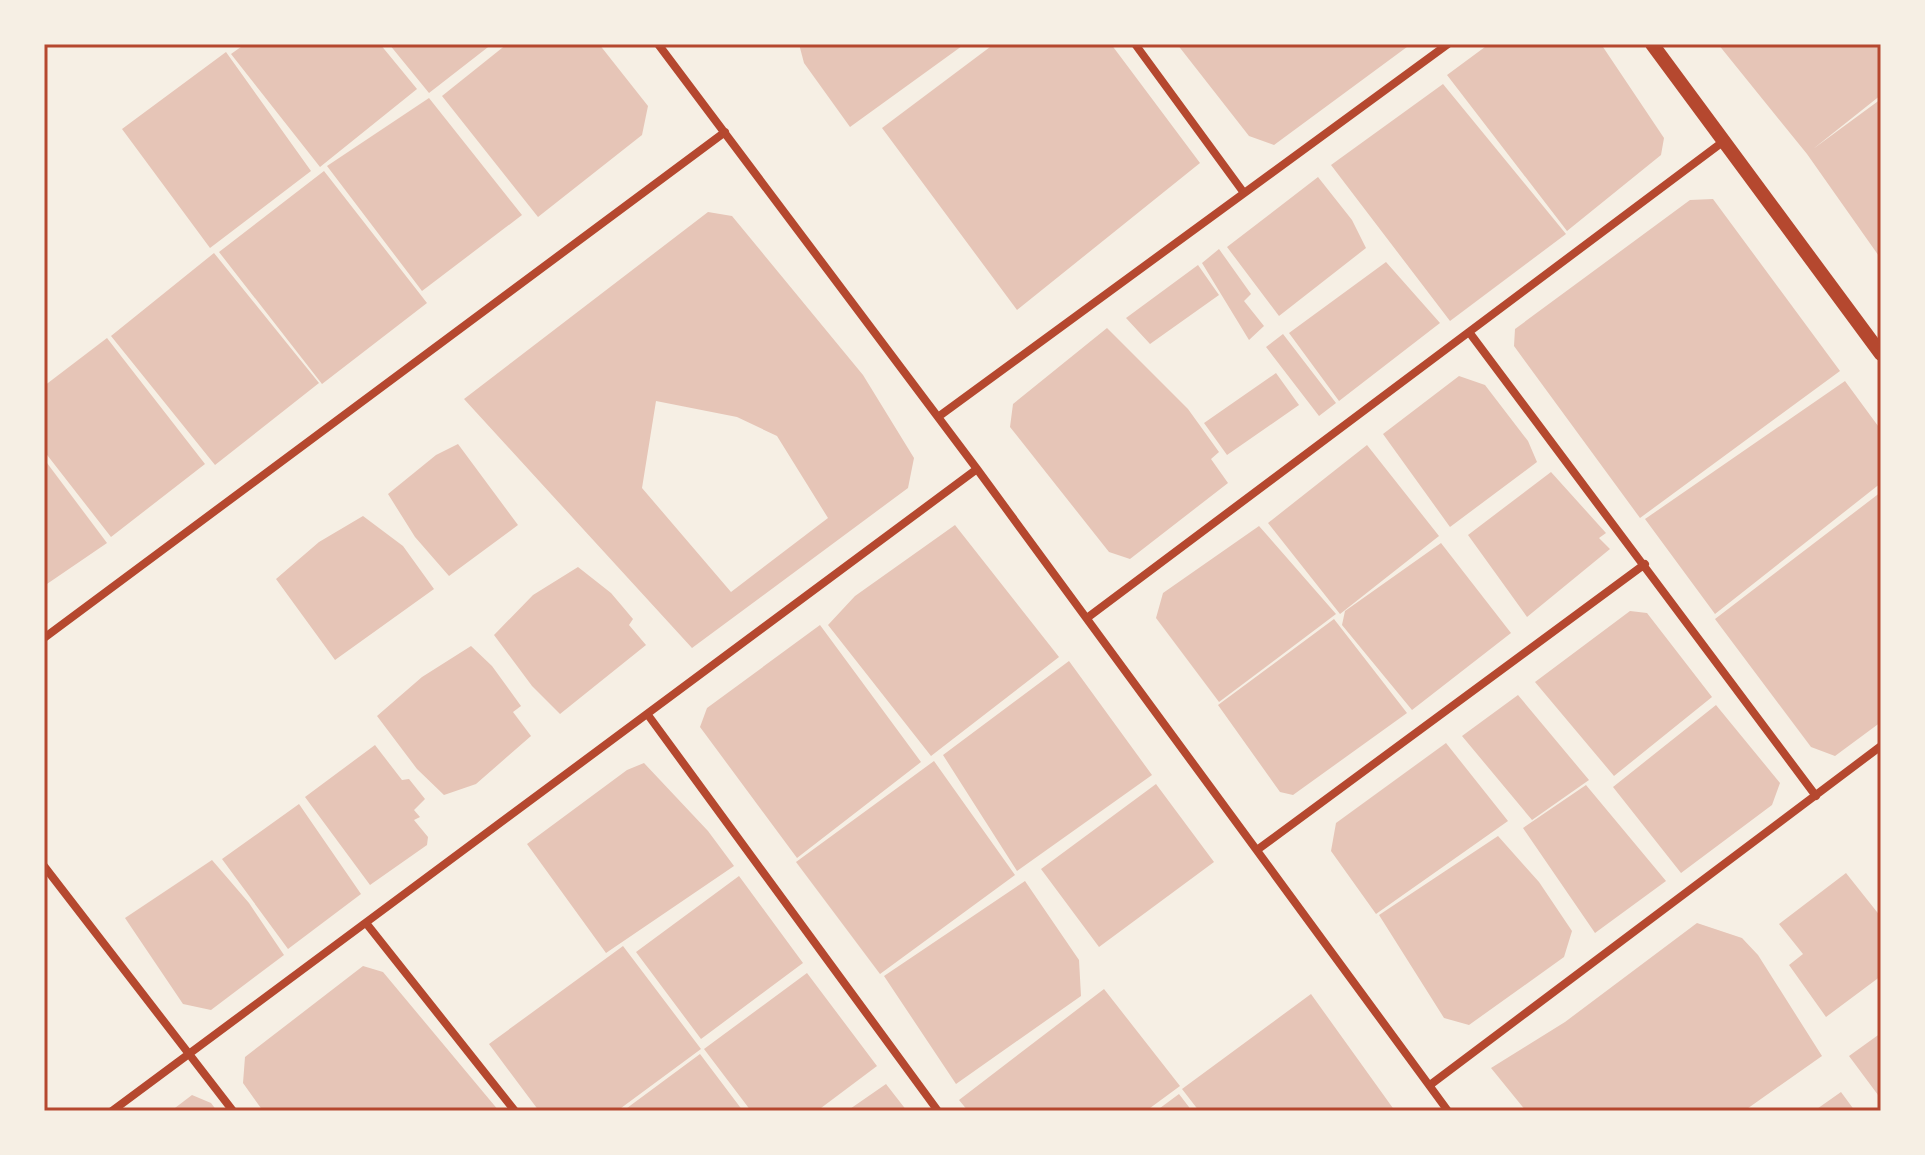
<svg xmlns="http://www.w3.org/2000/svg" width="1925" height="1155" viewBox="0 0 1925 1155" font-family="Mulish,sans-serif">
<rect width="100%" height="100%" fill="#f6efe4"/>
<!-- building -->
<path fill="#e6c5b7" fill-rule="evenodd" d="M245 44H380L417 89 320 167 231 54Z
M389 44H492L429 93Z
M507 44H599L648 106 642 135 538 217 442 96Z
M799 44H961L962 46 850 127 804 63Z
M994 44H1111L1200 163 1017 310 882 128Z
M1177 44H1411L1274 145 1249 136Z
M1489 44H1601L1664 138 1661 155 1567 231 1447 75Z
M1718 44H1881V95L1813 149 1881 99V259L1807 154Z
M226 52 311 171 210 248 122 129Z
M1443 84 1566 234 1450 321 1331 165Z
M429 98 522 215 422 291 327 166Z
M324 171 427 303 322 384 219 252Z
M1318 177 1352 220 1366 248 1279 316 1227 247Z
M1713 199 1840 371 1640 518 1514 346 1515 329 1690 200Z
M708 212 732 216 863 375 914 458 908 488 692 648 464 399ZM656 401 737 417 777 436 828 518 731 592 642 488Z
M1219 249 1251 294 1244 301 1264 326 1249 340 1202 263Z
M214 253 319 383 215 465 111 336Z
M1386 262 1440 323 1339 401 1289 333Z
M1198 265 1219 295 1150 344 1126 318Z
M1107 328 1188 409 1219 452 1211 459 1228 483 1130 559 1109 552 1010 427 1013 404Z
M1283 334 1336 403 1319 416 1266 347Z
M107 338 205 464 111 537 44 451V386Z
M1276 373 1299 405 1227 455 1204 423Z
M1459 376 1485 385 1528 441 1537 462 1450 527 1383 434Z
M1845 381 1881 430V483L1715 614 1645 519Z
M458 444 518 525 449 576 415 537 388 494 436 455Z
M1367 445 1439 536 1340 614 1268 523Z
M44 459 107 543 44 586Z
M1551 472 1606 533 1599 538 1610 549 1527 617 1468 535Z
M1881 492V722L1835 756 1811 747 1715 619Z
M363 516 403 546 434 589 335 660 276 579 319 542Z
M955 525 1059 657 931 756 828 625 855 596Z
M1259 526 1336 614 1219 702 1156 618 1163 593Z
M1441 543 1511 633 1412 710 1342 625 1345 611Z
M578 567 611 593 633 619 629 625 646 645 560 714 532 686 494 635 533 595Z
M1630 611 1647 613 1712 697 1614 776 1535 682Z
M1334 619 1407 713 1293 795 1280 792 1218 705Z
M820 625 921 762 797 858 700 727 707 708Z
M471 646 492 666 521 706 513 712 531 736 476 784 444 795 417 769 377 716 422 677Z
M1069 661 1152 775 1017 871 943 755Z
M1518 695 1589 780 1532 820 1462 736Z
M1716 705 1780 783 1772 805 1681 873 1613 787Z
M1446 743 1508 821 1376 914 1331 851 1336 823Z
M375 745 402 780 409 779 425 799 414 810 420 817 414 820 428 837 427 845 370 885 305 797Z
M934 761 1015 875 880 974 796 862Z
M644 763 708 831 734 866 606 953 527 844 627 770Z
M1156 784 1214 862 1099 947 1041 869Z
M1586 785 1666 881 1595 933 1523 828Z
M299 804 361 894 288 949 222 859Z
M1498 836 1539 882 1572 931 1564 957 1469 1025 1444 1018 1379 915Z
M212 860 249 903 284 955 211 1010 183 1004 125 918Z
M1846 873 1881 917V976L1826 1017 1789 965 1803 954 1779 924Z
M739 876 803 963 701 1039 636 952Z
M1025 881 1079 960 1081 996 956 1084 884 976Z
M1697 923 1742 938 1758 955 1822 1056 1744 1111H1526L1491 1068 1565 1022Z
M623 946 701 1049 617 1111H539L489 1044Z
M363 966 383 972 499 1111H263L243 1083 245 1057Z
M807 973 877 1066 817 1111H751L704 1049Z
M1104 989 1180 1086 1146 1111H968L959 1100Z
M1311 994 1395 1111H1199L1182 1089Z
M1881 1033V1099L1849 1056Z
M700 1054 743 1111H623Z
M886 1084 907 1111H847Z
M1841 1092 1855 1111H1814Z
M1179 1094 1192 1111H1156Z
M192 1095 211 1103 217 1111H171Z"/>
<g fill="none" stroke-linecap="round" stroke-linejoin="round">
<!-- minor -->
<path stroke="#b5482f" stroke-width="8" d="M658 44 977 469 1448 1111
M1135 44 1244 193
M1469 332 1816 796
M938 417 1448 44
M1087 618 1724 141
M44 638 725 132
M648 715 938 1111
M1257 850 1645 564
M44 866 233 1111
M366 923 515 1111
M1430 1085 1881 746
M112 1111 977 469"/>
<!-- tertiary -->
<path stroke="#b5482f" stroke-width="14" d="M1652 44 1881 354"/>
</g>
<!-- border -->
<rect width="1925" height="1155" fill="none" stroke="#f6efe4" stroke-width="92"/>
<rect x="46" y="46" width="1833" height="1063" fill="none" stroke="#b5482f" stroke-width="3"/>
</svg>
